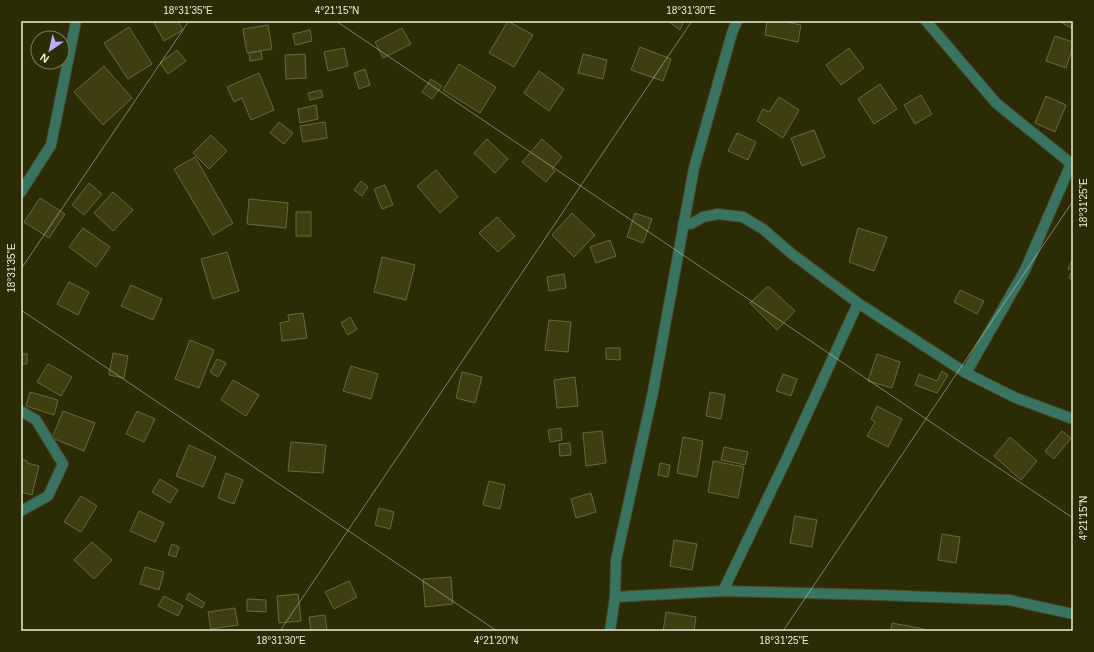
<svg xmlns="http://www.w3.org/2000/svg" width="1094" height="652" viewBox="0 0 1094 652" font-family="Helvetica,sans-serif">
<rect width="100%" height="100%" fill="#2b2b06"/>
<!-- building -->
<path fill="#3e3e11" stroke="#686944" d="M153 21H178L183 30 164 41Z
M508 21 533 35 514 67 489 53Z
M668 21H684L680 30Z
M767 21H781L801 25 798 42 765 35Z
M1059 21H1073V29Z
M268 25 272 49 247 53 243 29Z
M129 27 152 64 128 79 104 43Z
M402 28 411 44 383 58 375 42Z
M310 30 312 41 295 45 293 34Z
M1055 36 1073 42V47L1066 68 1046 61Z
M640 47 671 59 663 81 631 70Z
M344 48 348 66 328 71 324 52Z
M849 48 864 68 841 85 826 65Z
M177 50 186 61 168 74 160 63Z
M261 51 262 59 250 61 249 53Z
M305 54 306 78 286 79 285 55Z
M583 54 607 60 603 79 578 73Z
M459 64 496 87 480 113 443 90Z
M104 66 132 98 103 125 74 92Z
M365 69 370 85 359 89 354 73Z
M539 71 564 89 549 111 524 93Z
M259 73 274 110 251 120 242 98 234 102 227 87Z
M431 79 442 86 432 99 422 92Z
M880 84 897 109 874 124 858 99Z
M321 90 323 97 310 100 308 93Z
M921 95 932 114 915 124 904 105Z
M1046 96 1066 105 1055 132 1035 123Z
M779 97 799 110 783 138 757 121 763 109 769 112Z
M316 105 318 119 300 123 298 109Z
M279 122 293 133 284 144 270 133Z
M325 122 327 138 303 142 300 126Z
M814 130 825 157 802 166 791 138Z
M737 133 756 142 748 160 728 151Z
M211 135 227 151 209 169 193 153Z
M487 139 508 159 495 173 474 153Z
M542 139 562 157 552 169 555 171 546 182 522 162Z
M195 157 233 223 213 235 174 169Z
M436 170 458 197 440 213 417 186Z
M361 181 368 187 362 196 354 190Z
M89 183 102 194 84 215 72 205Z
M385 185 393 205 382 209 374 189Z
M113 192 133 210 113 231 94 213Z
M40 198 65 214 49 238 24 222Z
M249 199 288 203 286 228 247 224Z
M296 212H311V236H296Z
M572 213 595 235 574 257 552 235Z
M635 213 652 219 643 243 627 237Z
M497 217 515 236 498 252 479 233Z
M83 228 110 247 96 267 69 247Z
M858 228 887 237 874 271 849 262Z
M610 240 616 256 596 263 590 247Z
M227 252 239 291 213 299 201 259Z
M382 257 415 265 406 300 374 292Z
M1073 258V280L1069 278 1072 270 1068 269Z
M564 274 566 288 549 291 547 277Z
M69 282 89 292 78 315 57 304Z
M131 285 162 299 153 320 121 306Z
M768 286 795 311 777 330 750 303Z
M960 290 984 301 977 314 954 302Z
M303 313 307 338 282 341 280 323 289 321 288 315Z
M350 317 357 329 348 335 341 323Z
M549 320 571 322 568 352 545 350Z
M190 340 214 350 199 388 175 379Z
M606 348H620V360L606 359Z
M113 353 128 356 124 378 109 375Z
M21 354H27V364H21Z
M877 354 900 362 892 388 868 381Z
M217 359 226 363 218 377 210 372Z
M48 364 72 377 61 396 37 382Z
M351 366 378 374 371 399 343 391Z
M942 371 948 375 937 393 915 385 919 374 937 381Z
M462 372 482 377 475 403 456 398Z
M783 374 797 379 791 396 776 391Z
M575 377 578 406 557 408 554 380Z
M233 380 259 395 246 416 221 400Z
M30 392 58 400 54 415 26 406Z
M710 392 725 395 721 419 706 416Z
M877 406 902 419 888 447 867 436 875 422 871 419Z
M63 411 95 423 84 451 52 438Z
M137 411 155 419 144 442 126 434Z
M561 428 562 440 550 442 548 430Z
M602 431 606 463 586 466 583 433Z
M1062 431 1071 438 1054 459 1045 451Z
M683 437 703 441 697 477 677 473Z
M1010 437 1037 461 1021 480 994 456Z
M291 442 326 445 323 473 288 471Z
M570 443 571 455 560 456 559 444Z
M189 445 216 457 203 487 176 476Z
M724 447 748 452 745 465 721 460Z
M21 459 27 461V463L39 466 32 495 21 492Z
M713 461 744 467 738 498 708 492Z
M660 463 670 465 668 477 658 475Z
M226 473 243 480 234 504 218 498Z
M160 479 178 490 170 503 152 492Z
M489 481 505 485 500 509 483 505Z
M591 493 596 512 576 518 571 499Z
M81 496 97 506 81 532 64 522Z
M379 508 394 512 390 529 375 525Z
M139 511 164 523 155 542 130 531Z
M795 516 817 520 812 547 790 543Z
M942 534 960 537 956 563 938 560Z
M674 540 697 544 692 570 670 566Z
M92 542 112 560 94 579 74 560Z
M172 544 179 547 176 557 168 555Z
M145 567 164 572 159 590 140 584Z
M451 577 453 604 425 607 423 579Z
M349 581 357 597 334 609 325 592Z
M189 593 205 603 202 608 186 599Z
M298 594 301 621 279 623 277 596Z
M164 596 183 606 178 616 158 606Z
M247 599 266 600V612L247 611Z
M235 608 238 625 211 629 208 612Z
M666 612 696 617 694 631H663Z
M325 615 327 631H311L309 617Z
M892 623 924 629 923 631H891Z"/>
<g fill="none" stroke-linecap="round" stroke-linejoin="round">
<defs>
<path id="street" d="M926 21 996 103 1073 165
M21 192 51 145 76 21
M683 224H691L703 217 718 214 743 217 763 229 792 254 858 303 966 373 1016 398 1073 419
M966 373 1025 270 1071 164
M21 411 36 420 63 464 48 496 21 511
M723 591 786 460 858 303
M615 597 723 591 879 595 1009 600 1073 614
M610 631 615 597 616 560 653 392 694 168 732 33 737 21"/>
</defs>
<!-- street casing -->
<use href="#street" stroke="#464624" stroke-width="12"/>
<!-- street -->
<use href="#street" stroke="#387460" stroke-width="10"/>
</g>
<!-- ticks -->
<path fill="none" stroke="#edeed9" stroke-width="1" stroke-opacity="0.45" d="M336 21 1073 518M21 269 189 21M21 310 497 631M280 631 692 21M783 631 1073 201"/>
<!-- border -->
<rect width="1094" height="652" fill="none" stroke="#2b2b06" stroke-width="44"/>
<!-- north arrow -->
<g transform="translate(50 50) rotate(214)"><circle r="19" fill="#2b2b06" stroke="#79795a"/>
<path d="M0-3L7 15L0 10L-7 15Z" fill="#b5acf8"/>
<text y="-6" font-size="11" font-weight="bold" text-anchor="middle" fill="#edeed9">N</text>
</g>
<rect x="22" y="22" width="1050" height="608" fill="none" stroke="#edeed9" stroke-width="1.5"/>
<g font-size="10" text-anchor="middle" fill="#edeed9">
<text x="188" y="14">18°31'35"E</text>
<text x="337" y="14">4°21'15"N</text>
<text x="691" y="14">18°31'30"E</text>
<text transform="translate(1083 203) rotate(-90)" y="4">18°31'25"E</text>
<text transform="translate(11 268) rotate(-90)" y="4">18°31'35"E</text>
<text transform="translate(1083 518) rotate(-90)" y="4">4°21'15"N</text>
<text x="281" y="644">18°31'30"E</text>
<text x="496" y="644">4°21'20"N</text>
<text x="784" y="644">18°31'25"E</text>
</g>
</svg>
